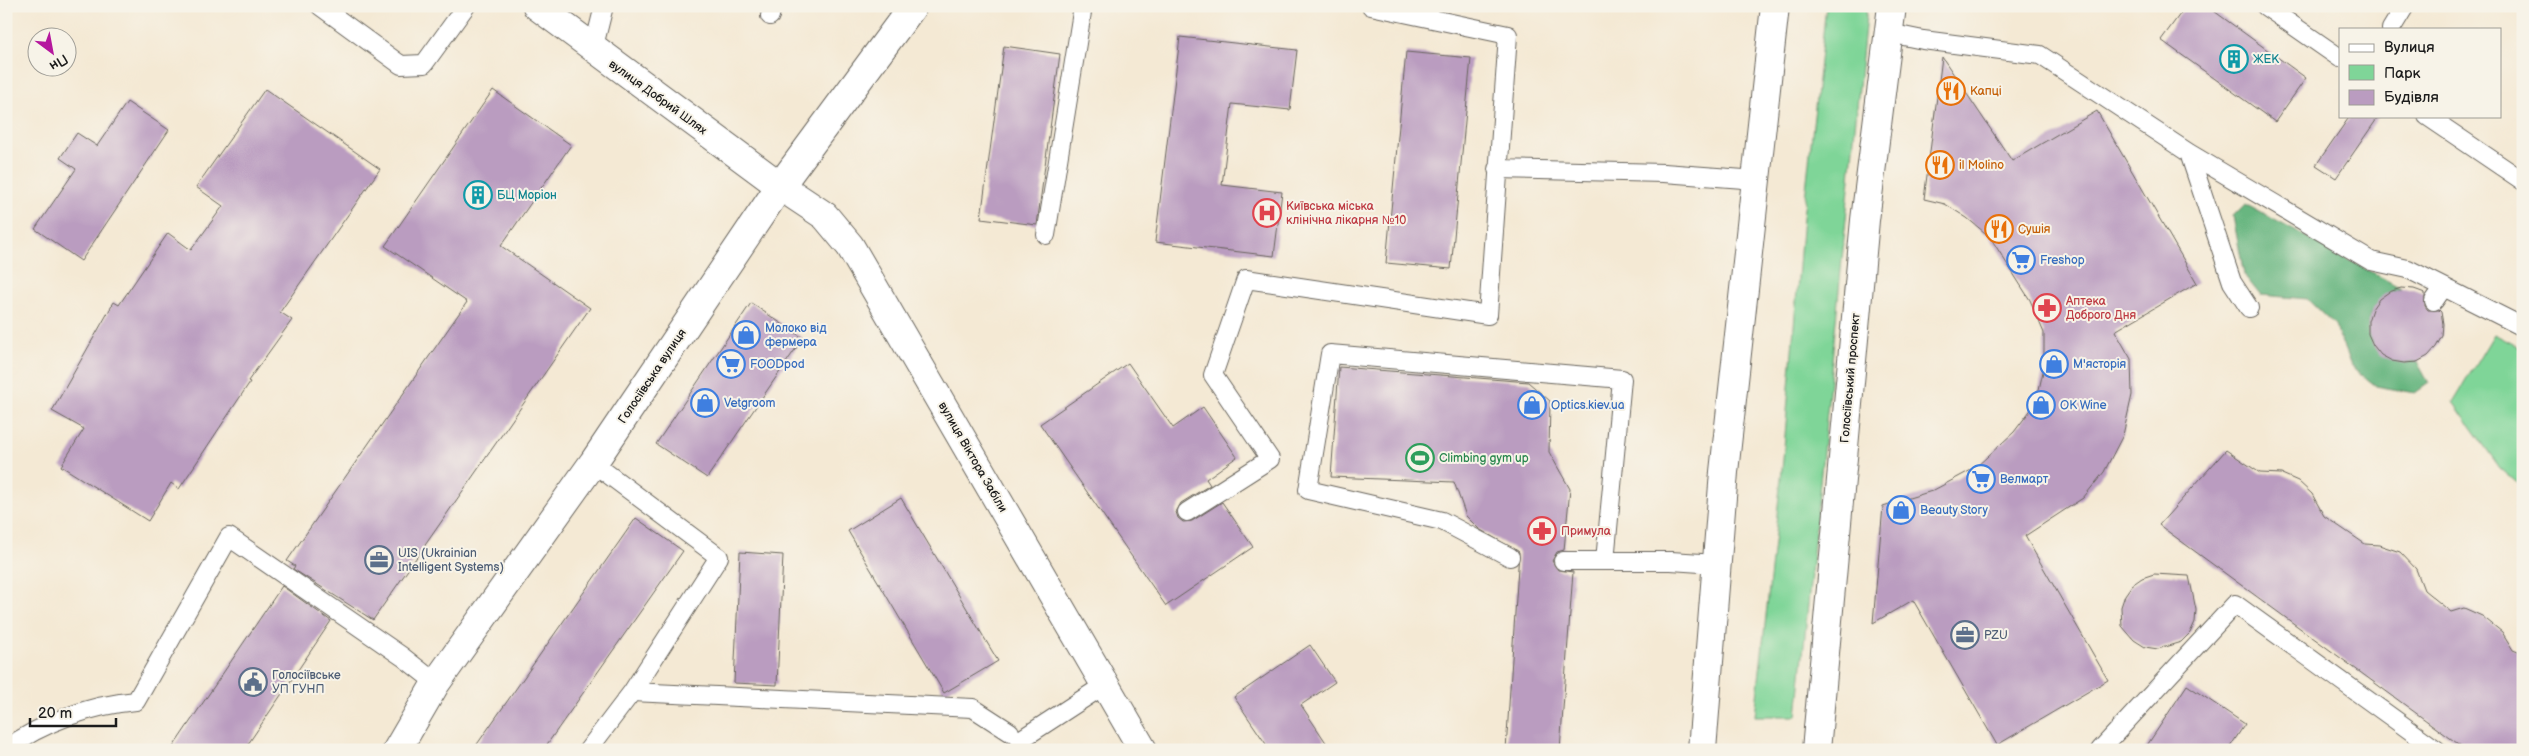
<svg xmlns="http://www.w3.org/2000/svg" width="2529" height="756" viewBox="0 0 2529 756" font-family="'Balsamiq Sans',sans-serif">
<rect width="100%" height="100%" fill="#f7f3e8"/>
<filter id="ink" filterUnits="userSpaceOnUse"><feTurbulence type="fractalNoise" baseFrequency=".02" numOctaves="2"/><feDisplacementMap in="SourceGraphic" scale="10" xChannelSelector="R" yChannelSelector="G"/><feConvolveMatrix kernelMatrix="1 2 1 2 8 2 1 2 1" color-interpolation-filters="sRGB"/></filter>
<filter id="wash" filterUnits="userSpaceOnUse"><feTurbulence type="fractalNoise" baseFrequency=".0096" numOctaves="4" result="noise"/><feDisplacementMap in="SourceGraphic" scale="20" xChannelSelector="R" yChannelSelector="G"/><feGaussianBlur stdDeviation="1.12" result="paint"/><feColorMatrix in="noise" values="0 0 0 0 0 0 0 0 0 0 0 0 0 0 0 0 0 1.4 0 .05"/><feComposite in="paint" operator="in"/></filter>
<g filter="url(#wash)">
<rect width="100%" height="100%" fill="#f4e9d4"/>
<!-- green -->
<path fill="#7fd598" stroke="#4e785a" d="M1826 6H1867L1797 716H1755L1783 460 1803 217Z
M2494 334 2523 349V488L2500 468 2453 402Z"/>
<!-- forest -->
<path fill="#67b680" stroke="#42694e" d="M2245 204 2401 288C2349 304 2362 368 2417 362L2429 383 2415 393 2376 386 2351 366 2335 325 2308 299 2260 295 2244 275 2233 216Z"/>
<g id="blocks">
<!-- building -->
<path fill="#ba9cc0" d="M2186 6H2207L2306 78 2275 122 2161 40Z
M1180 37 1297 50 1290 110 1232 104 1222 185 1282 192 1274 256 1155 242Z
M1004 46 1060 54 1037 225 981 218Z
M1406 52 1471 58 1451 269 1386 263Z
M1942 57 2012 161 2097 111 2197 283 2115 331 2131 359 2132 395 2123 435 2104 472 2083 498 2025 536 2108 680 1997 745 1913 600 1873 623 1883 506 1932 491 1975 468 2014 432 2036 403 2044 367V333L2030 300 1990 237 1967 218 1945 204 1924 199Z
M265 89 380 169 280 312 292 320 248 381 250 382 179 489 171 483 148 521 61 466 84 429 52 411 114 302 119 305 168 233 191 250 223 206 196 187Z
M493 90 571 145 501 246 590 308 373 620 293 569 295 566 287 561 467 302 385 246Z
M127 102 169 130 81 261 35 229 76 169 60 158 77 133 97 146Z
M2350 116H2379L2336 178 2316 165Z
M2401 288 2414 289 2425 293V306L2428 310H2439L2441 312 2443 324 2442 336 2436 347 2428 356 2417 362 2404 363 2392 361 2381 355 2373 345 2368 334V321L2372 309 2379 299 2389 292Z
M751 303 803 338 707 478 656 444Z
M1128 363 1173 428 1203 407 1237 457 1206 479 1210 485 1181 503 1176 512 1178 518 1183 522 1192 521 1222 502 1253 547 1166 606 1040 424Z
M1339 367 1528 382 1550 401 1549 452 1570 489 1564 550 1557 552 1552 561 1558 570 1573 572 1560 750H1506L1519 552 1479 529 1466 516 1454 482 1331 477Z
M2226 450 2260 473 2282 474 2298 481 2312 494 2324 516 2365 544 2379 545 2400 552 2416 569 2424 590 2451 612 2464 608 2482 616 2502 632 2513 650 2523 654V750H2469L2461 746 2159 525Z
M901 498 998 661 944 693 848 531Z
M636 518 683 551 543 750H473Z
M740 552 783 555 777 685 734 683Z
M2154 574 2189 576 2196 610 2195 622 2190 633 2181 642 2158 649 2145 647 2134 640 2122 626 2121 607 2125 595 2132 585 2142 578Z
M282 586 331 621 244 750H171Z
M1310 645 1335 682 1301 705 1331 750H1270L1234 697Z
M2187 685 2245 724 2228 750H2144Z"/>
</g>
</g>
<g filter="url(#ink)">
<use href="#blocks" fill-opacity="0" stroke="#68645c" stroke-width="1"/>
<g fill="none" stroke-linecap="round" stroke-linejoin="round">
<defs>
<path id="lane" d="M320 6 401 65 424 64 466 6
M2265 6 2340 58
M770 16 772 6
M2391 29 2405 6
M1889 33 1923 40 2040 55 2189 153 2371 261 2408 269 2523 327
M593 50 604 6
M2427 116 2523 181
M2189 153 2232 282 2249 308
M1497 169 1664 173 1757 180
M1046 235 1083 6
M2434 301 2443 288
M593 463 719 557 632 692
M1187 512 1270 459 1213 375 1246 279 1488 315 1508 35 1371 6
M1510 557 1442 521 1308 490 1330 354 1622 379 1605 561
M1563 561H1671L1716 564
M6 749C43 722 91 705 136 701L229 537 403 657 436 683
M588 750 632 692 973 708 1010 732
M1026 750 1020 740 1106 684
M2100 750 2235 604 2437 750"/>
<path id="street" d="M780 186 825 216 850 246 1143 750"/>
<path id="secondary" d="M537 6 780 186
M397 750 436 683 593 463 780 186 913 6"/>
<path id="primary" d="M1816 750 1865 220 1892 6"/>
<path id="highway" d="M1702 750 1724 472 1775 6"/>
</defs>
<!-- lane casing -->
<use href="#lane" stroke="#68645c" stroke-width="20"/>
<!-- street casing -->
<use href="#street" stroke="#68645c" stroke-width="30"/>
<!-- secondary casing -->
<use href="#secondary" stroke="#68645c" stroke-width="30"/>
<!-- primary casing -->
<use href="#primary" stroke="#68645c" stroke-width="30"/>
<!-- highway casing -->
<use href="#highway" stroke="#68645c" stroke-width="30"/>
<!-- lane -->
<use href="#lane" stroke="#fff" stroke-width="18"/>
<!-- street -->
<use href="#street" stroke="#fff" stroke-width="28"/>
<!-- secondary -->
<use href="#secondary" stroke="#fff" stroke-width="28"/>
<!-- primary -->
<use href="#primary" stroke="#fff" stroke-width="28"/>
<!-- highway -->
<use href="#highway" stroke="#fff" stroke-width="28"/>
</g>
</g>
<!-- icons -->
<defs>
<symbol id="building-ring" viewBox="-11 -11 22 22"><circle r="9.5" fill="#f7f3e8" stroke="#0f9aa8" stroke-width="1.5"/><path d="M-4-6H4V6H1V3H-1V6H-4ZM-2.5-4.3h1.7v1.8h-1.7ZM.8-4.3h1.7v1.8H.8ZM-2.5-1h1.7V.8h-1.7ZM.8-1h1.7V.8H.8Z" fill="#0f9aa8"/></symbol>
<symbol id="restaurant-ring" viewBox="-11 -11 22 22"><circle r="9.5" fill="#f7f3e8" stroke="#e8710a" stroke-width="1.5"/><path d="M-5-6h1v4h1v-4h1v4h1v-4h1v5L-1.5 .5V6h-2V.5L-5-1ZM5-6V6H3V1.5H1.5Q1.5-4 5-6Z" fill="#e8710a"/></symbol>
<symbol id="hospital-ring" viewBox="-11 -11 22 22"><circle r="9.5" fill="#f7f3e8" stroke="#e0444e" stroke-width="1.5"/><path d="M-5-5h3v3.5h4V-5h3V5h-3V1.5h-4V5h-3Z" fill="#e0444e"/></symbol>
<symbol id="supermarket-ring" viewBox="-11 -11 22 22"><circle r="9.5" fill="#f7f3e8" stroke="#3f7fe0" stroke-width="1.5"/><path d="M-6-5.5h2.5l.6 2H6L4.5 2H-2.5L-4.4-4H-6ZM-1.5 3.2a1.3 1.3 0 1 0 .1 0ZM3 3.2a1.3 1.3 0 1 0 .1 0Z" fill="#3f7fe0"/></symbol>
<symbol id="pharmacy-ring" viewBox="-11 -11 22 22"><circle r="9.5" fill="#f7f3e8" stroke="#e0444e" stroke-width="1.5"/><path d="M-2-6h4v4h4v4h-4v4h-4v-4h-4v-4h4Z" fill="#e0444e"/></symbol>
<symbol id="shop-ring" viewBox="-11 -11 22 22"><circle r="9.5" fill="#f7f3e8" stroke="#3f7fe0" stroke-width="1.5"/><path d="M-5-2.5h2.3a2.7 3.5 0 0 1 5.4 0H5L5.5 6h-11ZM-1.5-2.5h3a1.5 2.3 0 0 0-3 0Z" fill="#3f7fe0"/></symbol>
<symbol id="stadium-ring" viewBox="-11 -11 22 22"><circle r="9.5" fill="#f7f3e8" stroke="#2e9e5b" stroke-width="1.5"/><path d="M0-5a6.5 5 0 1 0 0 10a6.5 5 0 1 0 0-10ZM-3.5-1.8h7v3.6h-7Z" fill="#2e9e5b"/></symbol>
<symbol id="office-ring" viewBox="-11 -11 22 22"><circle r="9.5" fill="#f7f3e8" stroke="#5c6f8a" stroke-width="1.5"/><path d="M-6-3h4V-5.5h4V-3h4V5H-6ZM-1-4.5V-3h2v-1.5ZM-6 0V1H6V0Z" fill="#5c6f8a"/></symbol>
<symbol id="civic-ring" viewBox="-11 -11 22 22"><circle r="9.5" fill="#f7f3e8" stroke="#5c6f8a" stroke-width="1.5"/><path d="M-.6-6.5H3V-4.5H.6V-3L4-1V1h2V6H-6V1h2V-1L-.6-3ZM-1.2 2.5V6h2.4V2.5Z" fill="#5c6f8a"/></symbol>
</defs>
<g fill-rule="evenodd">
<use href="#building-ring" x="2218" y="43" width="32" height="32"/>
<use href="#restaurant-ring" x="1935" y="75" width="32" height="32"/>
<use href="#restaurant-ring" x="1924" y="149" width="32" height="32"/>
<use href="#building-ring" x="462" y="179" width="32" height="32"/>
<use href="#hospital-ring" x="1251" y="197" width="32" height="32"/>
<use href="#restaurant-ring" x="1983" y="213" width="32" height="32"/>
<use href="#supermarket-ring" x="2005" y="244" width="32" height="32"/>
<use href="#pharmacy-ring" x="2031" y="292" width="32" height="32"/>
<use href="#shop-ring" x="730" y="319" width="32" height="32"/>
<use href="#supermarket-ring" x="715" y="348" width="32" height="32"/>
<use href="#shop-ring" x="2038" y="348" width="32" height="32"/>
<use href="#shop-ring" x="689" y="387" width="32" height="32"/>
<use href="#shop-ring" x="1516" y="389" width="32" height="32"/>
<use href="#shop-ring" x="2025" y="389" width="32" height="32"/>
<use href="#stadium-ring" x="1404" y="442" width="32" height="32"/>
<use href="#supermarket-ring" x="1965" y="463" width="32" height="32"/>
<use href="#shop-ring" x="1885" y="494" width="32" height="32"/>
<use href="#pharmacy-ring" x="1526" y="515" width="32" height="32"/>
<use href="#office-ring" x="363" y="544" width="32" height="32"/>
<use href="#office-ring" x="1949" y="619" width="32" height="32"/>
<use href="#civic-ring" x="237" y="666" width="32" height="32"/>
</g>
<g text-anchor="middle" stroke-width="4" stroke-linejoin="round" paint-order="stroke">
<!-- culture labels -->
<g font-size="12" fill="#0d838f" stroke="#f7f3e8" text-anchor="start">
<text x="2253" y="63">ЖЕК</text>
<text x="497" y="199">БЦ Моріон</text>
</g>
<!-- food labels -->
<g font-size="12" fill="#c56008" stroke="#f7f3e8" text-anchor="start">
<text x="1970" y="95">Капці</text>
<text x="1959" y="169">il Molino</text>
<text x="2018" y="233">Сушія</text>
</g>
<!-- street labels -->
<g font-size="12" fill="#1c1c1c" stroke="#f7f3e8">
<text transform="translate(658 97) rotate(36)" y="4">вулиця Добрий Шлях</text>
<text transform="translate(652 376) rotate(-56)" y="4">Голосіївська вулиця</text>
<text transform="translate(1850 378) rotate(-85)" y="4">Голосіївський проспект</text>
<text transform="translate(973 457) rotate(60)" y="4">вулиця Віктора Забіли</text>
</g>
<!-- health labels -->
<g font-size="12" fill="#be3a42" stroke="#f7f3e8" text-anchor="start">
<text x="1286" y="210">Київська міська<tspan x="1286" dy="14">клінічна лікарня №10</tspan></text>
<text x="2066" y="305">Аптека<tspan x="2066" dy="14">Доброго Дня</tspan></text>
<text x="1561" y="535">Примула</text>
</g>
<!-- shop labels -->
<g font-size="12" fill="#366cbe" stroke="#f7f3e8" text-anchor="start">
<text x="2040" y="264">Freshop</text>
<text x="765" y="332">Молоко від<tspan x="765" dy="14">фермера</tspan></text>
<text x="750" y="368">FOODpod</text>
<text x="2073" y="368">М'ясторія</text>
<text x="724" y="407">Vetgroom</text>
<text x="1551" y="409">Optics.kiev.ua</text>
<text x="2060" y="409">OK Wine</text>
<text x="2000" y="483">Велмарт</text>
<text x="1920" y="514">Beauty Story</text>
</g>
<!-- leisure labels -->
<g font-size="12" fill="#27864d" stroke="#f7f3e8" text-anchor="start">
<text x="1439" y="462">Climbing gym up</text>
</g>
<!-- service labels -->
<g font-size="12" fill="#4e5e75" stroke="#f7f3e8" text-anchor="start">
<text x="398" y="557">UIS (Ukrainian<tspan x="398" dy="14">Intelligent Systems)</tspan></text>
<text x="1984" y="639">PZU</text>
<text x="272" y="679">Голосіївське<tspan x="272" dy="14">УП ГУНП</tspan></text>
</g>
</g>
<!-- margin -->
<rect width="2529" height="756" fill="none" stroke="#f7f3e8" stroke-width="25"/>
<!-- legend -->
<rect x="2339" y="28" width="162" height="90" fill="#f7f3e8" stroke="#9f9d96"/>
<rect x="2349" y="44" width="25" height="8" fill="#ffffff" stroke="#9f9d96"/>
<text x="2384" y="52" font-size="15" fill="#1c1c1c">Вулиця</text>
<rect x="2349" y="65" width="25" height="15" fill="#7fd598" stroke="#9f9d96"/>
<text x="2384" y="78" font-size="15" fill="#1c1c1c">Парк</text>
<rect x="2349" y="90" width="25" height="15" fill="#ba9cc0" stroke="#9f9d96"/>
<text x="2384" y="102" font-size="15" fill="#1c1c1c">Будівля</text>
<!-- north arrow -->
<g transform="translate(52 52) rotate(148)"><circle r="24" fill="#f7f3e8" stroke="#9f9d96"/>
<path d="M0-4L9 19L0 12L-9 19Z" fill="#b5179e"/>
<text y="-8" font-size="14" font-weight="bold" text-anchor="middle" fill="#1c1c1c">Пн</text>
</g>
<!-- scale -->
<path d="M30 718v8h86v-8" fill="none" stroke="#1c1c1c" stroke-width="2.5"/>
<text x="38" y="718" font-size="15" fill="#1c1c1c" stroke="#f7f3e8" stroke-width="4" paint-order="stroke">20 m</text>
</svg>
